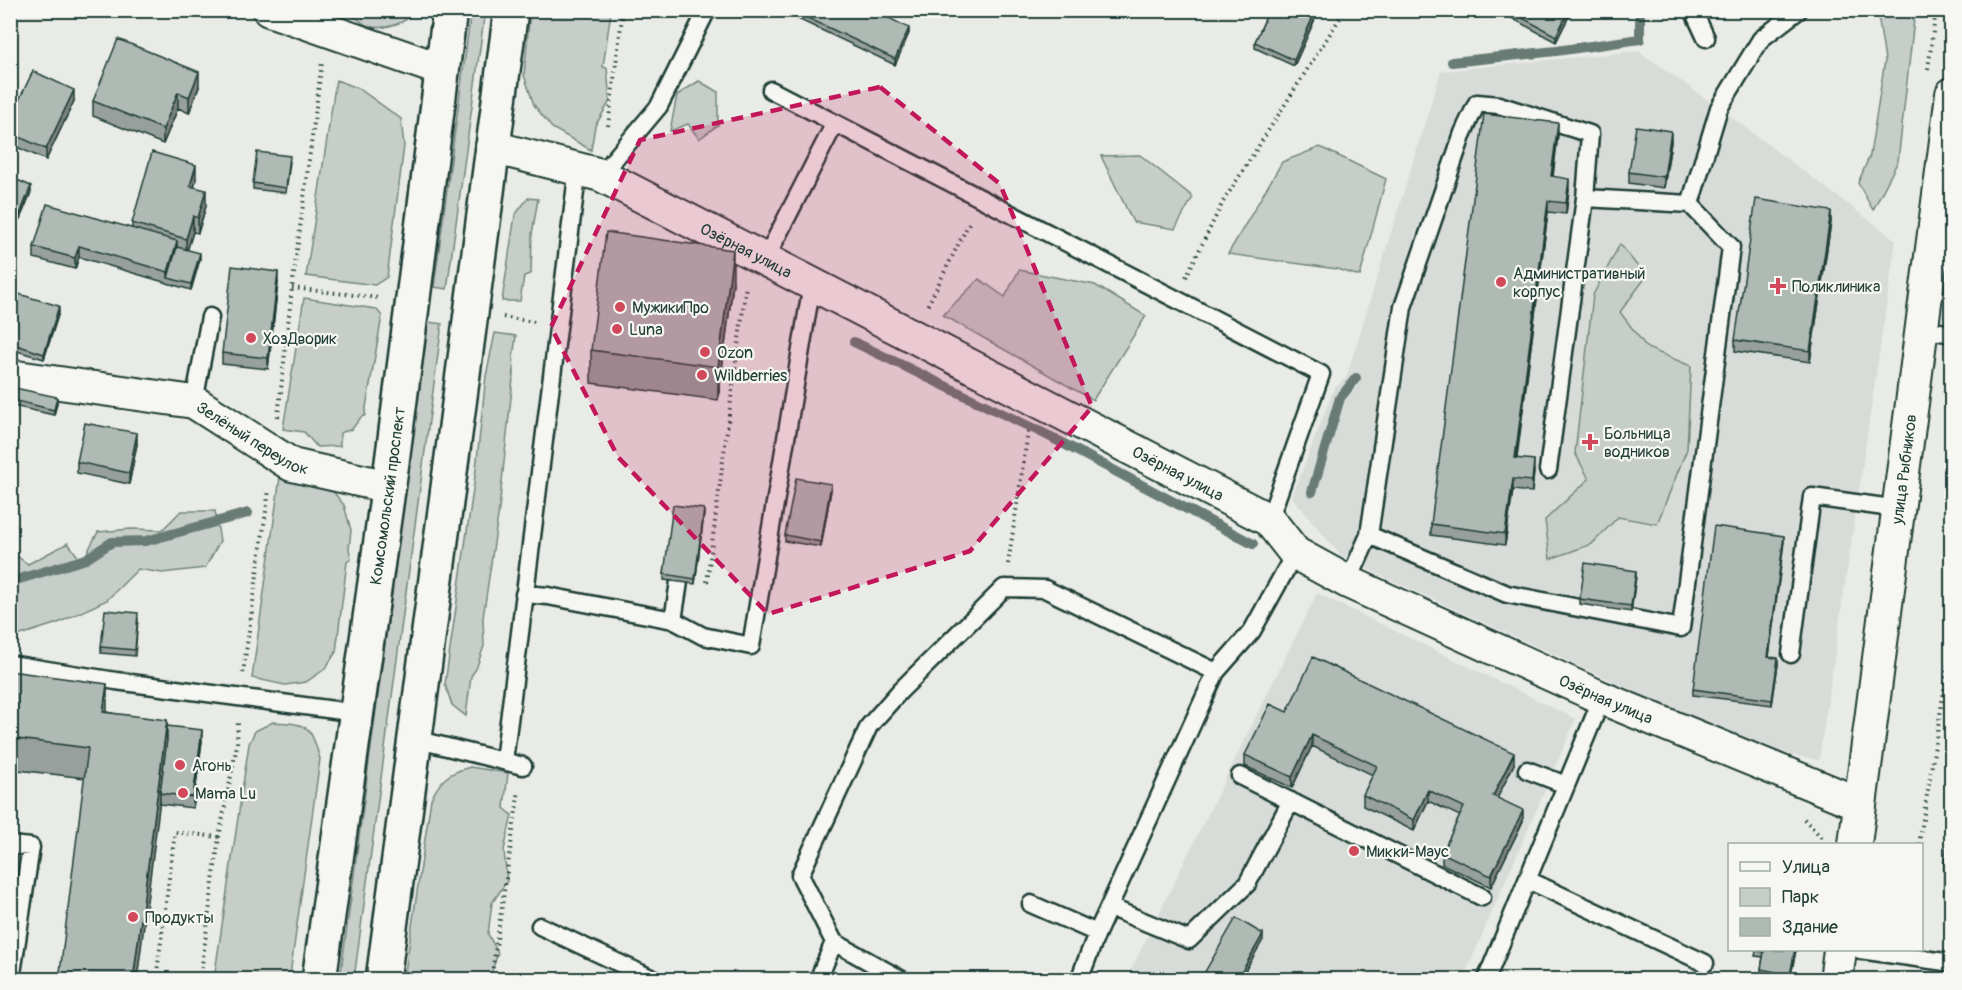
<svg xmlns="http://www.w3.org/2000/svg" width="1962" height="990" viewBox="0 0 1962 990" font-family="Pangolin,sans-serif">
<rect width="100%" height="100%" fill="#e9ebe7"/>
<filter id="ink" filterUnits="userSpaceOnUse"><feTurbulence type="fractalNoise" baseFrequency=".0167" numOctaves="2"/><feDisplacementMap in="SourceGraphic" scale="12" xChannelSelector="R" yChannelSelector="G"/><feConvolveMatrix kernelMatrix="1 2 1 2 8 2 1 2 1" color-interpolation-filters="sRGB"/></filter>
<g filter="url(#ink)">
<!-- built -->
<path fill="#d8dcd8" d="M1639 51 1719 108 1896 240 1819 760 1780 753 1690 717 1356 564 1340 555 1292 497 1334 388 1346 378 1441 71Z
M1317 593 1576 719 1463 979 1126 980Z"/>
<!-- green -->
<path fill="#c7cec9" stroke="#73867e" stroke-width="1.5" d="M348 11H416C406 23 384 31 368 26 361 23 353 15 348 11Z
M471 11H485L447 289 434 287Z
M530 11H611L603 67 607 68 610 101 595 126 591 150 552 128 534 105 524 75Z
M1915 11 1898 161 1873 210 1858 183 1870 155 1885 60 1878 15Z
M336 80 358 88 401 119 404 146 387 277 375 285 306 276Z
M699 81 718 92V125L699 139 688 124 670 131 677 95Z
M1320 147 1386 179 1360 276 1337 269 1228 254 1282 162Z
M1140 155 1193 197 1175 229 1133 222 1101 156Z
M528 198 538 199 532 234 531 274 524 276 520 301H502L515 215Z
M1620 244 1646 277 1620 312 1647 348 1691 366 1687 449 1657 524 1618 517 1592 544 1550 559 1545 520 1589 479 1575 453 1593 295Z
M1019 270 1095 285 1146 316 1093 400 943 315 979 279 1005 297Z
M304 298 376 309 382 316 365 413 366 415 361 417 352 429 340 433V446L317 447 304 432 283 429Z
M428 322 442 324 354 979H340Z
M495 333 516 336 513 359 514 369 499 509 483 618 484 646 476 669 471 676 466 716 452 705 445 684 476 469 486 376Z
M280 477 331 489 344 505 351 530 349 549 351 559 347 562 336 652 325 669 306 682 285 685 252 678Z
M181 511H215L220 541 205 568 162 573 138 569 107 600 58 623 11 638V552L28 564 68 543 82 562 98 532 131 529 162 530Z
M273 722C308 724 310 724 320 759L290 975 288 979H214L249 744 255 731Z
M470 767 508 773 504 808 512 815 504 850 507 881 492 903 488 934 498 953 489 979H404L431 799C441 779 448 773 470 767Z"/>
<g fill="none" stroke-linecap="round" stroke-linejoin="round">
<!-- stream -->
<path stroke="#687c75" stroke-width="10" d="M1452 62 1556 51 1640 39V10
M854 342 1049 436 1253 544
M1312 492 1340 398 1356 378
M10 580H16L86 559 112 542 146 541 248 513"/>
<defs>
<path id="service" d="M1693 10 1706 38
M771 90 1321 374 1269 520
M601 175 659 106 707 10
M1690 204 1719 108 1761 39 1799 10
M765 260 835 123
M1922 329 1952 334
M194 402 210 317
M1369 535 1507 594 1681 628 1731 247 1690 204 1585 198
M1348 582 1369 535 1403 307 1463 133 1477 103 1499 105 1590 134 1585 198 1548 470
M524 594 548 596 673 620 703 636 751 646 812 284
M673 620 679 582
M1791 654 1812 497 1899 509
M10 664 116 681 357 713
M415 739 523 766
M504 761 578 168
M1527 770 1566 785
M1240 776 1482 897
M10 845 31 847 11 980
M1528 880 1705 963
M1031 904 1097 933
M1109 907 1189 940 1247 884 1291 801
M540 926 655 980
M1860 950 1952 963
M818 980 834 942
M902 980 834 942 800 875 869 726 900 691 1004 588 1045 589 1216 672
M1079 980 1097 933 1216 672 1252 631 1295 553
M1486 980 1602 698"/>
<g id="minor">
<path d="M269 10 442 70"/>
<path id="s1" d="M492 147 601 175 1269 520 1295 553 1348 582 1602 698 1860 804"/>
<path id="s2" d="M10 376 194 402 292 465 389 487"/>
<path id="s3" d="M1855 844 1952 94"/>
<path d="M1836 980 1840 950"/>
</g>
<g id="secondary">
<path id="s4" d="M319 980 392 462 450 10"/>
<path d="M383 980 511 10"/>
</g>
</defs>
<!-- service casing -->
<use href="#service" stroke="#1f3d34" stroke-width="21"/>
<!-- minor casing -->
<use href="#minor" stroke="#1f3d34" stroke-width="36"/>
<!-- secondary casing -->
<use href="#secondary" stroke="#1f3d34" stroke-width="38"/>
<!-- path -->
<path stroke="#1f3d34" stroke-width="4" stroke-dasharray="1.5 4.5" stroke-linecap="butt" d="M1928 69 1936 10
M608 126 623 10
M1186 277 1223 202 1345 10
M292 288 380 298
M928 305 970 221
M503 317 535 322
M278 417 292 288 322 62
M1008 564 1028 432
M707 582 746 286
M243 673 269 490
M1804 819 1822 838
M1919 844 1952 641
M156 980 175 832 219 837
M200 980 219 837 237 745 238 722
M491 980 519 790"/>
<!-- service -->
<use href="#service" stroke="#f6f6f2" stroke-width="16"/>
<!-- minor -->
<use href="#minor" stroke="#f6f6f2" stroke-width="32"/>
<!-- secondary -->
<use href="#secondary" stroke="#f6f6f2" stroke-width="33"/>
</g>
<!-- wall -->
<path fill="#97a09c" stroke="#1f3d34" stroke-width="1.5" d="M779 10H873L909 33 895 65Z
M1269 10H1319L1294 66 1255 48V42Z
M1497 10H1572L1556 42Z
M199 87 189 113 178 108 163 144 93 116V101Z
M74 101 46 160 10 144V119Z
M1558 134 1553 177 1569 190 1566 214 1548 212 1517 458 1534 471 1532 492 1513 490 1505 545 1431 535V524Z
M1671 142 1664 188 1629 183V172Z
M290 162 286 193 253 189V183Z
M10 177 31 192 20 219 10 216Z
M196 180 194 187 206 206 198 233 193 232 187 250 200 259 191 290 79 257 75 269 34 258V247L132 228V223Z
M1831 222 1810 362 1735 351V340Z
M278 283 268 369 222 364V353Z
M733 283 718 400 591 383V350Z
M10 298 59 312 44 359 10 349Z
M13 400 57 403 54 415 13 406Z
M137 444 129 484 77 473V462Z
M831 490 821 547 785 541V535Z
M704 514 695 584 664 580V574Z
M1784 541 1769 657 1778 664 1772 705 1693 695V689Z
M1636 576 1631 612 1580 604V599Z
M138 619 135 656 101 653V647Z
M10 671 107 712 167 726 202 741 193 808 160 804V800L85 778 10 769Z
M1287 712 1514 764 1497 798 1523 821 1491 887 1442 864V853L1460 816 1428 801 1414 831 1363 806V795L1373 775 1312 746 1292 788 1245 766V755Z
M1952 821V898L1944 897V863Z
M1756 950H1796L1790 980H1784L1761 975V969L1763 957 1755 956Z"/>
<!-- shaded-wall -->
<path fill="#7b827f" stroke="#1f3d34" stroke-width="1.5" d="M1316 10H1319L1294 66V60Z
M1569 10H1572L1556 42V36Z
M909 28V33L895 65V59Z
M199 72V87L189 113V97Z
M74 90V101L46 160V149Z
M178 92V108L163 144V129Z
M1558 123V134L1551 187V176Z
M1671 131V142L1664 188V177Z
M196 165V180L190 202V186Z
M1569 179V190L1566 214V203Z
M31 186V192L20 219V214Z
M206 190V206L198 233V218Z
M1548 201V212L1515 469V458Z
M1831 211V222L1810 362V351Z
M193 216V232L186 255V239Z
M177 241V252L168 278V272Z
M79 246V257L75 269V258Z
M733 250V283L718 400V367Z
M200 253V259L191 290V284Z
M278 272V283L268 369V358Z
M59 306V312L44 359V354Z
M57 397V403L54 415V410Z
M137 433V444L129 484V473Z
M1534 460V471L1532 492V481Z
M1513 479V490L1505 545V534Z
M831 484V490L821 547V542Z
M704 509V514L695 584V579Z
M1784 536V541L1768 663V657Z
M1636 571V576L1631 612V606Z
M1778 658V664L1772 705V700Z
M107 684V714L103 712Z
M167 720V751L160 793V800L137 980H133Z
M202 730V741L193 808V797Z
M1312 735V746L1292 788V777Z
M1514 753V764L1493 807V796Z
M1428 790V801L1414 831V820Z
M1523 810V821L1491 887V876Z
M1263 934V940L1240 980H1237Z
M1795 950H1796L1790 980V975Z"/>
<!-- building -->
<path fill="#b0bab5" stroke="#1f3d34" stroke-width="1.5" d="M791 10H873L909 28 895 59Z
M1269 10H1316L1294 60 1255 42Z
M1508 10H1569L1556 36Z
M118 39 199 72 189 97 178 92 163 129 93 101Z
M33 71 74 90 46 149 10 133V119Z
M1484 114 1558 123 1551 176 1569 179 1566 203 1548 201 1515 458 1534 460 1532 481 1513 479 1505 534 1431 524Z
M1636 126 1671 131 1664 177 1629 172Z
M152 152 196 165 190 186 206 190 198 218 193 216 186 239 132 223Z
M257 152 290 156 286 188 253 183Z
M10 177 31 186 20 214 10 210Z
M1756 199 1831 211 1810 351 1735 340Z
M47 204 177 241 168 272 79 246 75 258 34 247Z
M606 232 733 250 718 367 591 350Z
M177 247 200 253 191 284 168 278Z
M232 266 278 272 268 358 222 353Z
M12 292 59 306 44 354 10 343V298Z
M15 388 57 397 54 410 13 400Z
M85 423 137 433 129 473 77 462Z
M796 478 831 484 821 542 785 535Z
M673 505 704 509 695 579 664 574Z
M1714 526 1784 536 1768 657 1778 658 1772 700 1693 689Z
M1585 563 1636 571 1631 606 1580 599Z
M105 610 138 613 135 650 101 647Z
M1313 657 1514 753 1493 796 1523 810 1491 876 1442 853 1464 807 1428 790 1414 820 1363 795 1377 766 1312 735 1292 777 1245 755 1270 704 1287 712Z
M10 671 107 684 103 712 167 720 133 980H59L88 748 10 738Z
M167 726 202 730 193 797 160 793 167 740Z
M1950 821H1952V864L1944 863Z
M1236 918 1263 934 1237 980H1207L1202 977Z
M1755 950H1795L1790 975 1761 969 1764 952Z"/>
</g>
<!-- marked area -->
<path fill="#c2185b" fill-opacity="0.2" stroke="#c2185b" stroke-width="4.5" stroke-dasharray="12 8" stroke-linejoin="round" d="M880 87 1000 184 1092 407 970 551 768 614 618 457 551 327 640 140Z"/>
<!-- markers -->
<g fill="#d1495b" stroke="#f6f6f2" stroke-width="2">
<circle cx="1501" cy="282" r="6"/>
<path d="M1775 277h6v6h6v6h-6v6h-6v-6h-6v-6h6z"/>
<circle cx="620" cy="307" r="6"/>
<circle cx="617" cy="329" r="6"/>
<circle cx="251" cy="338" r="6"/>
<circle cx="705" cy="352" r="6"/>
<circle cx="702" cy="375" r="6"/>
<path d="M1587 433h6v6h6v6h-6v6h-6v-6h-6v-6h6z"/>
<circle cx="180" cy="765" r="6"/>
<circle cx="183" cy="793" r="6"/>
<circle cx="1354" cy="851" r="6"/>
<circle cx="133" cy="917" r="6"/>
</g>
<g text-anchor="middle" stroke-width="4.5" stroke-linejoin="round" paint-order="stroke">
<!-- street labels -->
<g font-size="16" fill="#1f3d34" stroke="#f6f6f2">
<text dy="6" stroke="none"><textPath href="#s1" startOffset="276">Озёрная улица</textPath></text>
<text dy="6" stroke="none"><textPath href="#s2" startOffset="255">Зелёный переулок</textPath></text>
<text dy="6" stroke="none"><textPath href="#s3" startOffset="378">улица Рыбников</textPath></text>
<text dy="6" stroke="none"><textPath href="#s1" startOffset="762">Озёрная улица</textPath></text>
<text dy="6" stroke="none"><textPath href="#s4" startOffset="489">Комсомольский проспект</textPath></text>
<text dy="6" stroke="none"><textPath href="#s1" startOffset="1250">Озёрная улица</textPath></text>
</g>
<!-- poi labels -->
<g font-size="16" fill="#1f3d34" stroke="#f6f6f2" text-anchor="start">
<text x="1513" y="279">Административный<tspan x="1513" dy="18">корпус</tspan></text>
<text x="1792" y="292">Поликлиника</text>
<text x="632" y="313">МужикиПро</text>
<text x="629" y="335">Luna</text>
<text x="263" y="344">ХозДворик</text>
<text x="717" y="358">Ozon</text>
<text x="714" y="381">Wildberries</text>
<text x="1604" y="439">Больница<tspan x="1604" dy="18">водников</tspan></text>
<text x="192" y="771">Агонь</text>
<text x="195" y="799">Mama Lu</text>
<text x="1366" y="857">Микки-Маус</text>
<text x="145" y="923">Продукты</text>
</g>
</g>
<!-- margin -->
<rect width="1962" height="990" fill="none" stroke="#f6f6f2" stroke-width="36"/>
<rect x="18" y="18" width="1926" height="954" fill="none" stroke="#1f3d34" stroke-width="2" filter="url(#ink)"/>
<!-- legend -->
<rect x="1728" y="843" width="195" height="108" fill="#f6f6f2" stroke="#a0aca6" stroke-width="1.5"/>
<rect x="1740" y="862" width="30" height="9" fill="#f6f6f2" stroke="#a0aca6" stroke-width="1.5"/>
<text x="1782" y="873" font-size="18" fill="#1f3d34">Улица</text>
<rect x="1740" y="888" width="30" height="18" fill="#c7cec9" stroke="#a0aca6" stroke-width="1.5"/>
<text x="1782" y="903" font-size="18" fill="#1f3d34">Парк</text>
<rect x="1740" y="918" width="30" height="18" fill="#b0bab5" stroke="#a0aca6" stroke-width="1.5"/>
<text x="1782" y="933" font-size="18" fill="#1f3d34">Здание</text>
</svg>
